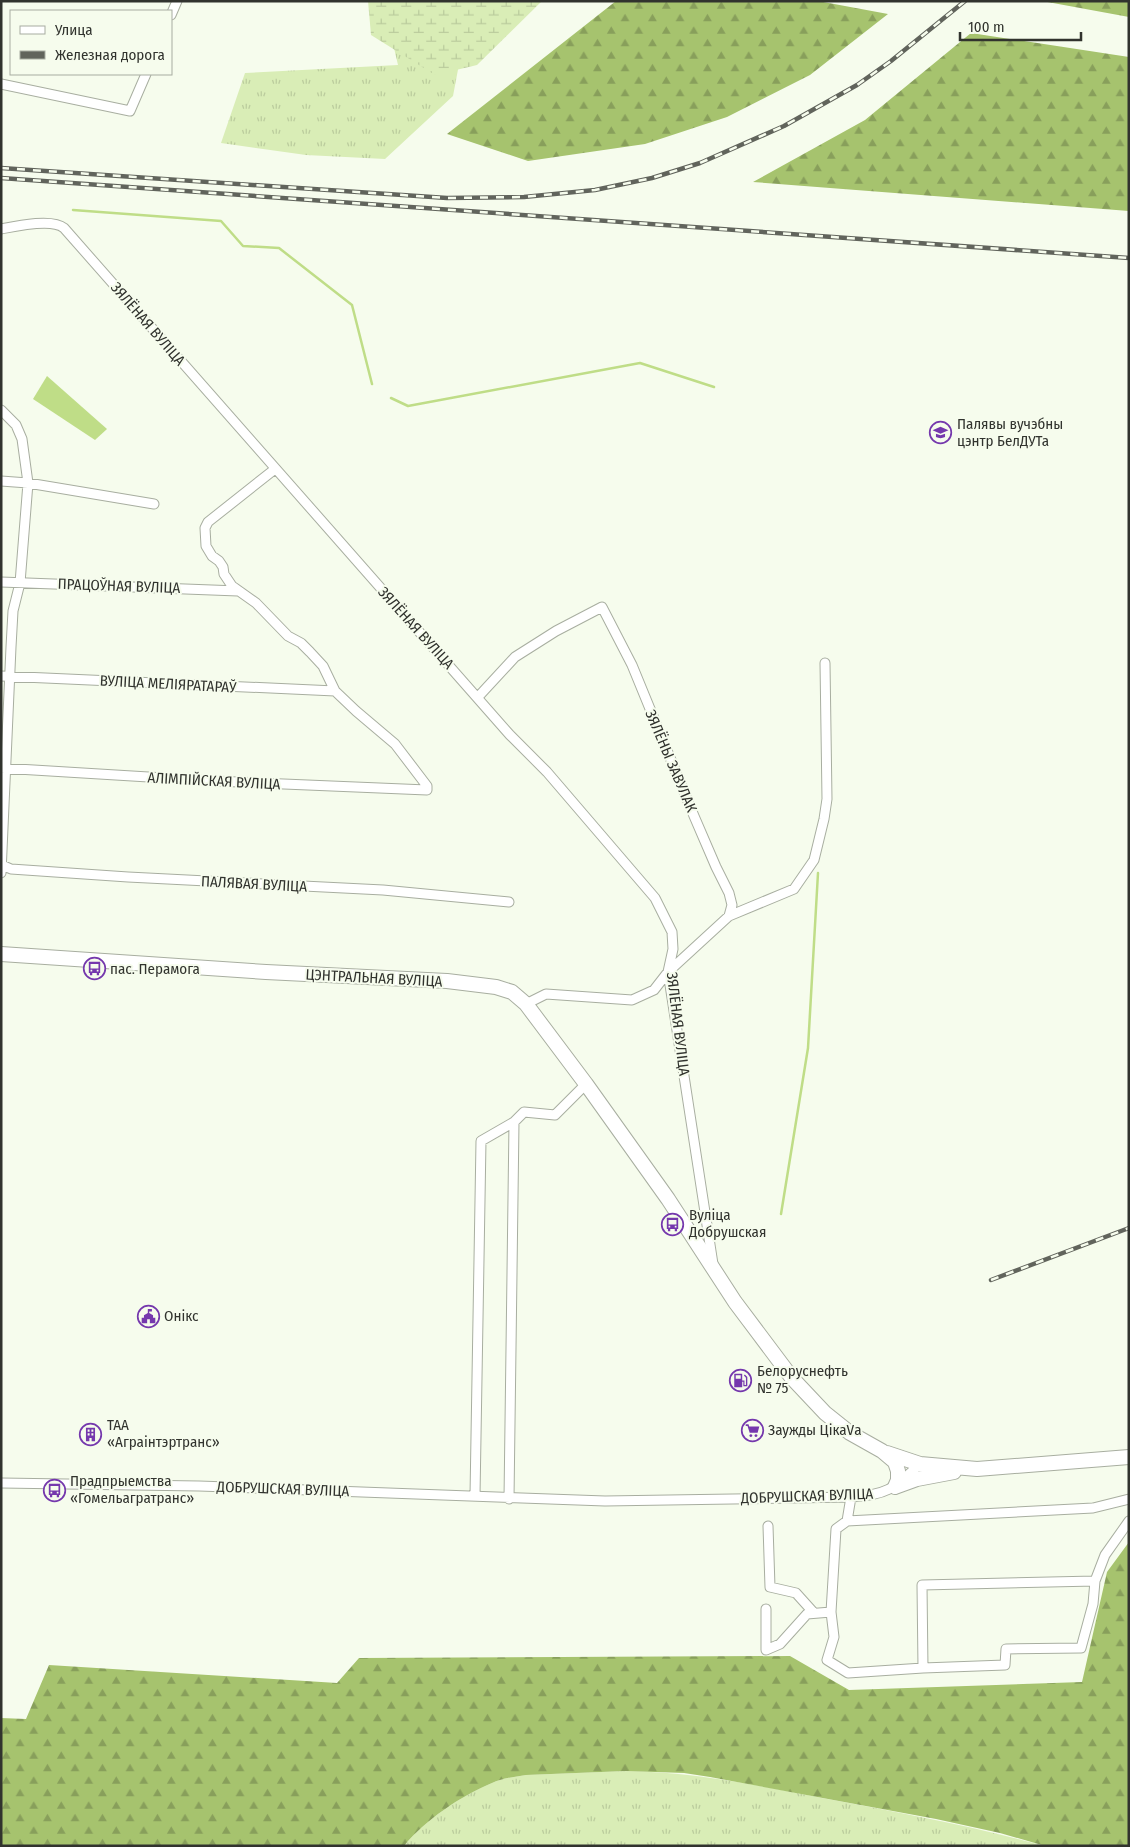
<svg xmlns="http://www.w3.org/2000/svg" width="1130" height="1847" viewBox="0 0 1130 1847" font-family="'Fira Sans Condensed',sans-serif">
<defs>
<pattern id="grass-tufts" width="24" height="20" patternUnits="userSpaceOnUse" patternTransform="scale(1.25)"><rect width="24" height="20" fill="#d9edb6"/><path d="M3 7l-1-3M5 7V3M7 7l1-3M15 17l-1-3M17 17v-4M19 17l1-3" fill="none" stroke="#bbcc9d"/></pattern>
<pattern id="forest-firs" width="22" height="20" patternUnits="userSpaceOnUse" patternTransform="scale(1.25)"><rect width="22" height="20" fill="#a6c36e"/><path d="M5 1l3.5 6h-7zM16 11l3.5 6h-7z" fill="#889f5b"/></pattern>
<pattern id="wetland-marsh" width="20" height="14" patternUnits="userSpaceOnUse" patternTransform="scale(1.25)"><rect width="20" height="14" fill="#d9edb6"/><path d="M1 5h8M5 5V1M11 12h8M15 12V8" fill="none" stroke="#bbcc9d"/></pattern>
</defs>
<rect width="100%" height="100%" fill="#f6fced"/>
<!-- grass -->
<path fill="url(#grass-tufts)" d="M383 1 467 22 453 96 385 159 306 155 221 143 245 73 398 65Z
M626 1771C693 1772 757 1785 822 1798 897 1812 972 1826 1045 1846H404C424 1821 462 1795 492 1783 503 1778 514 1777 526 1775Z"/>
<!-- forest -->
<path fill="url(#forest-firs)" d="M616 1H818L888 14 810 75 727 117 645 144 528 161 447 134Z
M1042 1H1129V17Z
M971 33 1129 57V211L753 182 865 120Z
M1129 1542V1846H1045L1000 1833 936 1819 710 1777 684 1773 626 1771 526 1775C514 1777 503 1778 492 1783 462 1795 424 1821 404 1846H1V1718L26 1719 49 1665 337 1683 359 1658 790 1656 849 1690 1082 1682 1107 1572Z"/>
<!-- wetland -->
<path fill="url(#wetland-marsh)" d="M368 1H542L477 65 435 75 371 35Z"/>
<!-- water -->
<path fill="#bfdd87" d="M47 376 107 429 95 440 33 399Z"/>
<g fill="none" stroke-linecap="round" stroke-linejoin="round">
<!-- stream -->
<path stroke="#bfdd87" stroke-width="2.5" d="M73 210 221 221 243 246 279 248 352 305 372 384
M391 398 408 406 640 363 714 387
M781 1214 808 1048 818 873"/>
<defs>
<path id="minor" d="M171 15 177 1
M1 84 130 111 146 74
M1 229C16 226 52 218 64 228L510 735 547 772 655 898 672 932 673 949 668 972 713 1264
M1 410 16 425 22 439 28 483 20 583 13 611 11 647 1 873
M1 481 28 483 154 504
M1 582 238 591
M1 676 335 691
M478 697 515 657 556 631 602 607 632 665 694 816 716 867 729 893 732 905 729 916 668 972 654 990 632 1000 546 994 526 1004
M1 768 214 781 427 790V786L395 744 356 711 335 691 323 666 310 652 301 643 288 636 256 603 232 586 224 574 223 567 219 561 212 556 206 546 205 528 208 522 275 469
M1 863 2 865 11 869 128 877 383 890 509 902
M729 916 794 889 814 860 824 819 827 799 825 663
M1 1483 199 1486 605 1501 851 1497C888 1495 894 1488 920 1464
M475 1496 481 1141 514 1122
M851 1497 847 1521 836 1529 831 1612 834 1637 827 1660 848 1673 923 1668 1005 1665 1006 1649 1081 1648 1093 1604 1095 1581 1105 1555 1129 1521
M509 1499 514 1122 524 1112 555 1115 586 1084
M847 1521 1093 1508 1129 1499
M768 1526 770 1587 796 1593 814 1613
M766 1609V1650L780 1644 807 1614 831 1612
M923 1668 922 1585 1095 1581"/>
<path id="primary" d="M1 954 266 972 447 981 496 987 512 992 526 1004 586 1084 668 1199 735 1302 792 1378 825 1413 850 1433 882 1451 895 1462 898 1471V1480L895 1487
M887 1453 920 1464 977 1469 1129 1457
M895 1487 917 1479 954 1472"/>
</defs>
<!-- minor casing -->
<use href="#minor" stroke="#a8aea0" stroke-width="11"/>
<!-- primary casing -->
<use href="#primary" stroke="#a8aea0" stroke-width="16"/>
<!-- minor -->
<use href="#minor" stroke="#fff" stroke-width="9"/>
<!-- primary -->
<use href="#primary" stroke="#fff" stroke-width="14"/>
<defs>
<path id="rail" d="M1 168 447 198 524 197 595 190 652 178 700 163 784 126 857 85 891 61 965 1
M1 178 1129 258
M991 1280 1129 1228"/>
</defs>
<!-- rail casing -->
<use href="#rail" stroke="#61645c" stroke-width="4.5"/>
<!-- rail -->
<use href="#rail" stroke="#f6fced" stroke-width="2.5" stroke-dasharray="8" stroke-linecap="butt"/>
</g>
<!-- icons -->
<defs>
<symbol id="university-ring" viewBox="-11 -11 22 22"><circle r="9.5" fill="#f6fced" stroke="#7538ad" stroke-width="1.5"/><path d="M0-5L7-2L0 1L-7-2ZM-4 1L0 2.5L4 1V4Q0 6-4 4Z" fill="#7538ad"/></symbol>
<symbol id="bus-ring" viewBox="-11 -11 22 22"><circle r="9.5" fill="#f6fced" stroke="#7538ad" stroke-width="1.5"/><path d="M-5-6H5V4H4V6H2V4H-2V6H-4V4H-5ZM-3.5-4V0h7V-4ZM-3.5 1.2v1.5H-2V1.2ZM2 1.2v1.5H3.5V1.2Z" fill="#7538ad"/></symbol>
<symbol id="civic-ring" viewBox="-11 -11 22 22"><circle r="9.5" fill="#f6fced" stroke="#7538ad" stroke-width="1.5"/><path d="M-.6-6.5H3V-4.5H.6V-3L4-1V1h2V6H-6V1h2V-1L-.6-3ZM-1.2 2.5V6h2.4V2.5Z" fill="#7538ad"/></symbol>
<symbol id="fuel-ring" viewBox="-11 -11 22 22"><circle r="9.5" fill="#f6fced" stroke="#7538ad" stroke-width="1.5"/><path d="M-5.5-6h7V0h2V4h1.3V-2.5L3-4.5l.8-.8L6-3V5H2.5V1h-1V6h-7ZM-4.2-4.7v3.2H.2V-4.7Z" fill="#7538ad"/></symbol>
<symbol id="supermarket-ring" viewBox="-11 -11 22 22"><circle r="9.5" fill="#f6fced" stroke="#7538ad" stroke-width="1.5"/><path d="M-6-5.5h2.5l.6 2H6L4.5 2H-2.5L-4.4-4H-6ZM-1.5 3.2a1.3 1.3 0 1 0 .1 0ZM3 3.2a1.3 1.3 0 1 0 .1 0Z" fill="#7538ad"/></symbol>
<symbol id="building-ring" viewBox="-11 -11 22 22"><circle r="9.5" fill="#f6fced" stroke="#7538ad" stroke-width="1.5"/><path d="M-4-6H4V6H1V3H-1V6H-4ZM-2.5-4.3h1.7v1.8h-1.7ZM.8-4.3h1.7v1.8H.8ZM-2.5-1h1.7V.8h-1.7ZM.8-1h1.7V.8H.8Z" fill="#7538ad"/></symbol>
</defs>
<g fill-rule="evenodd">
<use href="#university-ring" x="928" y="420" width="25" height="25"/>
<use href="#bus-ring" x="82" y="956" width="25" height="25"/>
<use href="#bus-ring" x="660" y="1212" width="25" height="25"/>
<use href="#civic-ring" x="136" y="1304" width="25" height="25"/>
<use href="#fuel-ring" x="728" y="1368" width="25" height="25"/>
<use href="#supermarket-ring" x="740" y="1418" width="25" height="25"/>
<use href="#building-ring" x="78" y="1422" width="25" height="25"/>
<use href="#bus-ring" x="42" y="1478" width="25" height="25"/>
</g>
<g text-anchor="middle" stroke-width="4" stroke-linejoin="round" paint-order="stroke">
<!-- street labels -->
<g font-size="15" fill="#31332e" stroke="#f6fced">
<text transform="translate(148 324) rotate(49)" y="5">ЗЯЛЁНАЯ ВУЛІЦА</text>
<text transform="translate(119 586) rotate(2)" y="5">ПРАЦОЎНАЯ ВУЛІЦА</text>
<text transform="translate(416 628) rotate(48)" y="5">ЗЯЛЁНАЯ ВУЛІЦА</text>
<text transform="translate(168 684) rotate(3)" y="5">ВУЛІЦА МЕЛІЯРАТАРАЎ</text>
<text transform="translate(671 761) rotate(67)" y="5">ЗЯЛЁНЫ ЗАВУЛАК</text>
<text transform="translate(214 781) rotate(3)" y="5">АЛІМПІЙСКАЯ ВУЛІЦА</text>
<text transform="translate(254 884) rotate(3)" y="5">ПАЛЯВАЯ ВУЛІЦА</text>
<text transform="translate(374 978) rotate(3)" y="5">ЦЭНТРАЛЬНАЯ ВУЛІЦА</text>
<text transform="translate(678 1024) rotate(83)" y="5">ЗЯЛЁНАЯ ВУЛІЦА</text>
<text transform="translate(283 1489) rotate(2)" y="5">ДОБРУШСКАЯ ВУЛІЦА</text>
<text transform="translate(807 1496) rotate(-2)" y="5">ДОБРУШСКАЯ ВУЛІЦА</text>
</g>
<!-- poi labels -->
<g font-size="15" fill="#31332e" stroke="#f6fced" text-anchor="start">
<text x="957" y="429">Палявы вучэбны<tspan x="957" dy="17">цэнтр БелДУТа</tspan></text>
<text x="110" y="974">пас. Перамога</text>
<text x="689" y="1220">Вуліца<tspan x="689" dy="17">Добрушская</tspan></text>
<text x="164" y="1321">Онікс</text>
<text x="757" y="1376">Белоруснефть<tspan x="757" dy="17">№ 75</tspan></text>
<text x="107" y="1430">ТАА<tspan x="107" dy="17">«Аграінтэртранс»</tspan></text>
<text x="768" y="1435">Заужды ЦікаVа</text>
<text x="70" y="1486">Прадпрыемства<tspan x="70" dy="17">«Гомельагратранс»</tspan></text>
</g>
</g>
<!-- border -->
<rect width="1130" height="1847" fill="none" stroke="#31332e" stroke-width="5"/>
<!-- legend -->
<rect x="10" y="10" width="162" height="65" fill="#f6fced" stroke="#a7aca1"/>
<rect x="20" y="26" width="25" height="8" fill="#ffffff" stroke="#a7aca1"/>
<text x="55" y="35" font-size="15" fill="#31332e">Улица</text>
<rect x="20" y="51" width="25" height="8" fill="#61645c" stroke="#a7aca1"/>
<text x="55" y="60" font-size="15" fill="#31332e">Железная дорога</text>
<!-- scale -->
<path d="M960 32v8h121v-8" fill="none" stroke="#31332e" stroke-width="2.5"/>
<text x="968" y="32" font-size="15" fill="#31332e" stroke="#f6fced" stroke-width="4" paint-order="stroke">100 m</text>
</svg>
